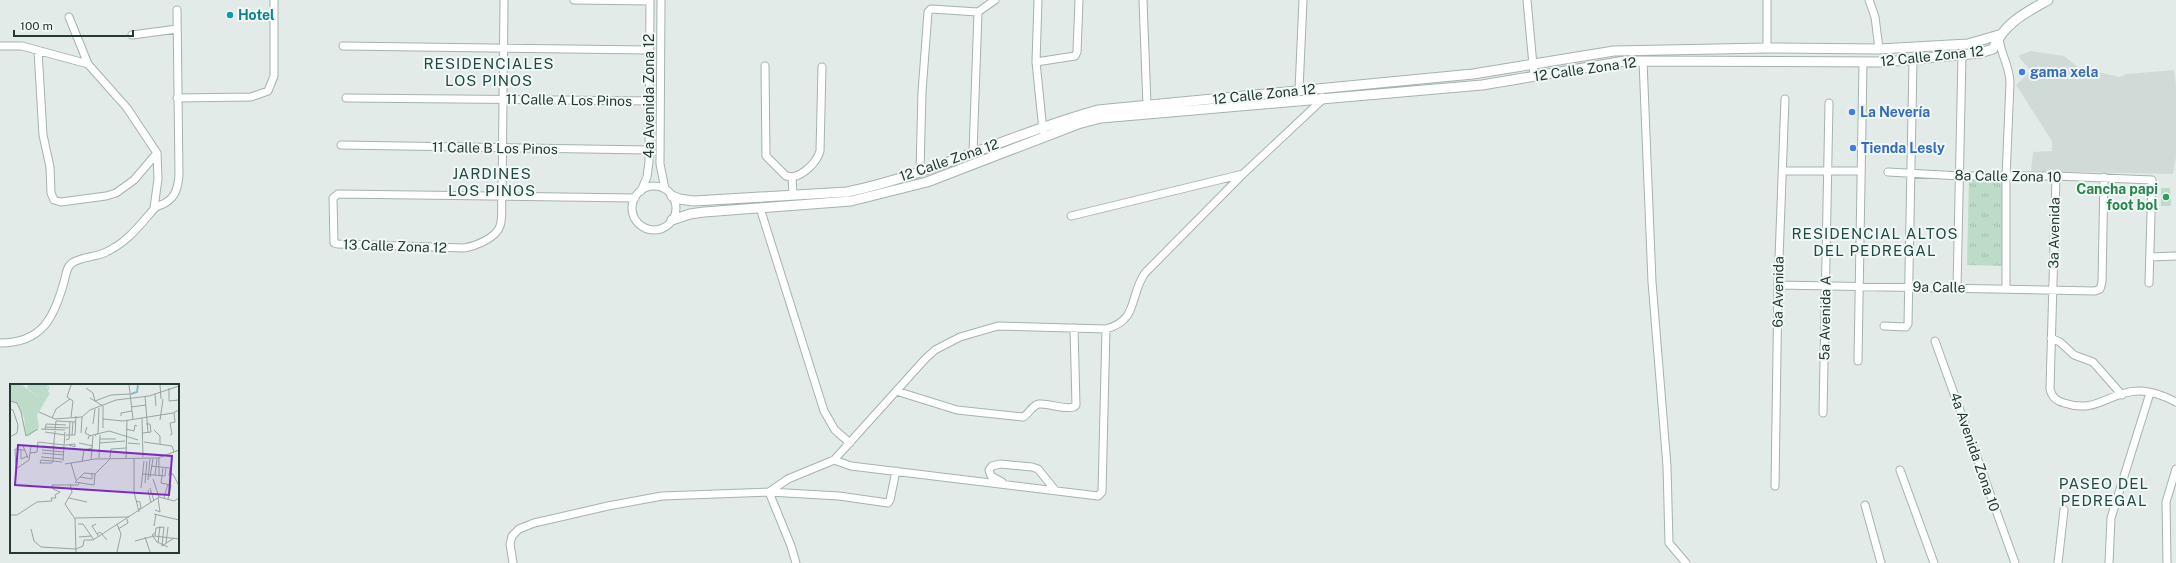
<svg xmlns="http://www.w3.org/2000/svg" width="2176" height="563" viewBox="0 0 2176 563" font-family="'Public Sans',sans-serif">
<defs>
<pattern id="grass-tufts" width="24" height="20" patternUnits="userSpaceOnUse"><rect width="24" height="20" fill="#bcdbc8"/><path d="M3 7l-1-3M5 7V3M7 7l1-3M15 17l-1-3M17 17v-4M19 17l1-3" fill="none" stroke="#a1bdac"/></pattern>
</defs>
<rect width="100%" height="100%" fill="#e2ebe8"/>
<!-- built -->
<path fill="#d0dbd7" d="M2031 51 2064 56 2078 67 2119 77 2127 74 2174 70 2176 85V157L2173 174 2031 171 2033 152 2052 151V141L2016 85 2031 71 2018 56Z"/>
<!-- grass -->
<path fill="url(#grass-tufts)" d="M1969 179 2009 180 2008 266 1967 265Z"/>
<!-- garden -->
<path fill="#bcdbc8" d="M2161 188H2170L2171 206H2161Z"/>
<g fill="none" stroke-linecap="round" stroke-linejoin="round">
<defs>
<path id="minor" d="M504 0 502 198C501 206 503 217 500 226 496 238 476 246 464 248L338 244 334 243 333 198 338 194 635 198
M574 0 650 1
M661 0 660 164 665 189
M1038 0 1036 62 1043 131
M1143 0 1147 105
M1527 0 1534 76
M1869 0 1875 17 1879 49
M69 17 88 64 127 108 157 153 158 179 154 208
M132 35 177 29
M1999 37C2000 54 2010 66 2010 83L2006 177V289
M0 46H22L88 64
M343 46 649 50
M1767 48V0
M38 51 43 135 50 167 51 193 54 200 61 202 106 196 116 193 134 180 157 153
M1643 61 1652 282 1667 466 1669 543 1686 563
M1036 62 1075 56 1077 52 1079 0
M765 66 766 156 786 176 792 177
M1299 90 1303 0
M177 98 251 97 268 91 274 76V0
M346 98 649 101
M341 145 649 150
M973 153 978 12
M920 171 922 92 928 12 931 9 978 12 995 0
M1782 171H1861
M1888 172 1961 176H2056L2152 180 2149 283
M2056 176 2050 389C2052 398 2057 401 2064 403 2097 414 2108 392 2138 391 2149 390 2167 397 2176 402
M632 208a22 22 0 1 1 44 0a22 22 0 1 1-44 0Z
M641 191 647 177 649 162 650 0
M793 195 792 177C804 175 817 162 820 151L822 67
M760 208 824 411 835 430 850 443
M1071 216 1243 174
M2150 257 2176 256
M1778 285 2095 291 2100 289 2102 282 2104 177
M1957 288 1962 56
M1884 326 1906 327 1908 324 1913 60
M2051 338 2060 342 2074 355 2093 362 2122 395
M1935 341 2015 563
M0 343C42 343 54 318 64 282 66 276 66 267 72 263 81 257 95 257 104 253 127 243 139 226 154 209 156 206 162 205 165 203 176 197 178 187 179 175L177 10
M1858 361 1863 62
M896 391 957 410 1023 417C1029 414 1032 405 1039 404 1050 403 1062 410 1074 407L1076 405 1074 328
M1823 413 1829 103
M834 460 851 466 1098 496 1102 492 1106 329
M1900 470 1934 563
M1002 482 991 476 989 470 992 466 1000 464 1032 467 1038 469 1055 490
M1775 486 1778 285 1785 99
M769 492 788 479 834 460 926 358 935 350 960 337 998 326 1106 329C1139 320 1129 296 1145 273L1243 174 1322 100V97
M769 492 791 546 796 563
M1865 505 1881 563
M513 563 510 544 512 536 519 529 534 523 608 506 662 496 769 492 839 496 888 503 890 500 896 471
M2058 563 2064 510
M2109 563 2111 518 2150 393
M2167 563 2166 502 2176 469"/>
<path id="tertiary" d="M672 196 679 199 694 201 847 192C934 174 1013 133 1098 110L1473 74 1614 51 1767 48 1879 49 1968 44 1999 35
M672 220 690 214 704 212 851 201 927 182 1078 124 1101 118 1482 85 1625 61 1885 62 1980 53 1993 49C2004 23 2025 13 2048 0"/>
</defs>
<!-- minor casing -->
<use href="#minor" stroke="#a5b3af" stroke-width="9"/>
<!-- tertiary casing -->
<use href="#tertiary" stroke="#a5b3af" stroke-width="11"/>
<!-- minor -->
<use href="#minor" stroke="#fff" stroke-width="7"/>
<!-- tertiary -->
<use href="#tertiary" stroke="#fff" stroke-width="9"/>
</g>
<!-- markers -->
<circle fill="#0f9aa8" stroke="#f2f8f6" stroke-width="1.5" cx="230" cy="15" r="4"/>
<g fill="#3f7fe0" stroke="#f2f8f6" stroke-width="1.5">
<circle cx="2022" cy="72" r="4"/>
<circle cx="1852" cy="112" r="4"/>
<circle cx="1853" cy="148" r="4"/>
</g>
<circle fill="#2e9e5b" stroke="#f2f8f6" stroke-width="1.5" cx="2166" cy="197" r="4"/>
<g text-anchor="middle" stroke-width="4" stroke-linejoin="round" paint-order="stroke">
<!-- culture labels -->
<g font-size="14" font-weight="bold" fill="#0d838f" stroke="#f2f8f6" text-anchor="start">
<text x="238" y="20">Hotel</text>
</g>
<!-- street labels -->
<g font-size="14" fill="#233b37" stroke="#f2f8f6">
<text transform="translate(1932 56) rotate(-6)" y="5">12 Calle Zona 12</text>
<text transform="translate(1585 69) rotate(-8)" y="5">12 Calle Zona 12</text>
<text transform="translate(1264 94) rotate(-6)" y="5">12 Calle Zona 12</text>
<text transform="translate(649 96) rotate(-90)" y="5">4a Avenida Zona 12</text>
<text transform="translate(569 100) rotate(1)" y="5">11 Calle A Los Pinos</text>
<text transform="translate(495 148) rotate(1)" y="5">11 Calle B Los Pinos</text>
<text transform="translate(949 160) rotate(-19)" y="5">12 Calle Zona 12</text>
<text transform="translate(2008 176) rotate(1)" y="5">8a Calle Zona 10</text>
<text transform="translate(2054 233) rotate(-89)" y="5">3a Avenida</text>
<text transform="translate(395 246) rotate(2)" y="5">13 Calle Zona 12</text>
<text transform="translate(1939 287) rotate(1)" y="5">9a Calle</text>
<text transform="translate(1778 292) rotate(-89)" y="5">6a Avenida</text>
<text transform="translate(1825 318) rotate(-89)" y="5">5a Avenida A</text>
<text transform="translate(1975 452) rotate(71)" y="5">4a Avenida Zona 10</text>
</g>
<!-- shop labels -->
<g font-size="14" font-weight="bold" fill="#366cbe" stroke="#f2f8f6" text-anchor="start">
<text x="2030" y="77">gama xela</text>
<text x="1860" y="117">La Nevería</text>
<text x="1861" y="153">Tienda Lesly</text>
</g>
<!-- leisure labels -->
<g font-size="14" font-weight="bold" fill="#27864d" stroke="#f2f8f6" text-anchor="end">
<text x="2158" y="194">Cancha papi<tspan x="2158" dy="16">foot bol</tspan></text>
</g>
<!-- neighbourhood labels -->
<g font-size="15" letter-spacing="1" fill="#214b46" stroke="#f2f8f6">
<text x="489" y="69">RESIDENCIALES<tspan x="489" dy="17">LOS PINOS</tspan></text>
<text x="492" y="179">JARDINES<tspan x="492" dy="17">LOS PINOS</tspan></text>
<text x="1875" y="239">RESIDENCIAL ALTOS<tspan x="1875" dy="17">DEL PEDREGAL</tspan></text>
<text x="2104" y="489">PASEO DEL<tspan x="2104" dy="17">PEDREGAL</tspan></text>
</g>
</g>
<!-- overview -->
<g transform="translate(10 384)">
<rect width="169" height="169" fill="#e2ebe8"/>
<path d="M18 1H38L35 8 28 13 17 4Z" fill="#bcdbc8"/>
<path d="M0 1H12L28 13 40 1 38 8 40 9 27 31 29 43 19 52 16 51 14 34 8 20 0 16Z" fill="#bcdbc8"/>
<path fill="none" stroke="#8ebbcc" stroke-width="2" d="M121 10 127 8 128 1"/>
<path fill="none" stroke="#96a5a1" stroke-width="1" d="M61 1 57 13 63 17 61 33M119 1 123 35M150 1 151 15M76 4 83 9 85 17 101 11 120 10M159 4V17L169 16M145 10 146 22M135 12 138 48M80 14 93 22M0 17 7 19 11 28 16 52 28 45M121 23 136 21M0 25 3 26 8 41 7 49 0 53M29 28 45 35 72 33 80 26 106 16 139 12 169 2M111 32V29L122 27M42 34 46 25 60 15M132 34 133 73M93 35 113 37 163 29 169 26M150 36 153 15M83 40 85 25M35 43 59 44M77 43 75 49 81 52M93 44V22M31 45 55 46M116 45 124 47 125 41 127 42M35 46 36 40 56 41M45 46 46 37 66 38M144 46 150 52V60M45 47 44 57 43 77 42 79H30L31 76 43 77 52 78M35 48 55 51M71 49 72 33M133 49 141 48 140 40H136M56 51H65L66 32M62 51 63 38M160 51 162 50 160 39 165 38 164 29M85 52 88 49 89 24M78 55 79 52 99 47 128 56M90 55H106M56 56 59 55 60 38M134 58 162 62 164 68M69 59 83 62M89 59 115 57M118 59 130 60M55 61 65 60V63L59 61M13 62 18 74M32 62 54 64M11 65V75L18 72M14 66 5 65 6 85 19 76 21 62M32 66 54 68M20 69 27 68 28 58 54 61M32 69 54 71M31 73 53 75M89 74 90 51M100 74 101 65 116 64M116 74 117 36M124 74V108L129 128M81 76 83 52M53 77 55 48M72 78 74 66 82 64M61 79 66 96M55 80 85 75 148 74 169 66M141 82 160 84 159 92M153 84 151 99 161 101 158 115M133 90 155 92 156 84M159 90H163L169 102M145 91 147 75M149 91V74M70 93 82 95V89M140 93 143 75M143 95 149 113M138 96 140 75M65 98 84 101 85 90 100 75M65 98 74 89 85 90M135 99 137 77M60 100 62 108 55 120 65 135 66 168M131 104 134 77M140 104 144 117M138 106 141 119M59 114 77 118M154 114 158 100M126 117 130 118 131 124 128 126M145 126 150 128 148 114M144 130 169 136M0 131H7L27 118 42 117 41 114H46L45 111 50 108 43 105 42 101H68L69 99M65 134 119 133M68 140H73L84 156M86 140 82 142 89 153M144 142 146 130M21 145 24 157 31 163 66 165 73 162 74 156H83L149 113 164 117 169 114M108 145 118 139 117 135M146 148 142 151 147 158 158 163M87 150 90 148 97 156M145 152 146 144 154 143 152 162M69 153 81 152M135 153 140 168M125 157 144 152 169 155M148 159 150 142M156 159 158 143M152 162 164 154M107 168 111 150 107 140"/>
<path fill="#7b2cbf" fill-opacity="0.15" stroke="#7b2cbf" stroke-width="2" d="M8 61 162 72 159 111 5 101Z"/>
<rect width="169" height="169" fill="none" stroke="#233b37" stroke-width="2"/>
</g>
<!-- scale -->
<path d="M14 30v6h119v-6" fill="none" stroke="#233b37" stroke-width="2"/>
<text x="20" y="30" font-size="12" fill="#233b37" stroke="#f2f8f6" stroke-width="3" paint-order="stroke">100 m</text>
</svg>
